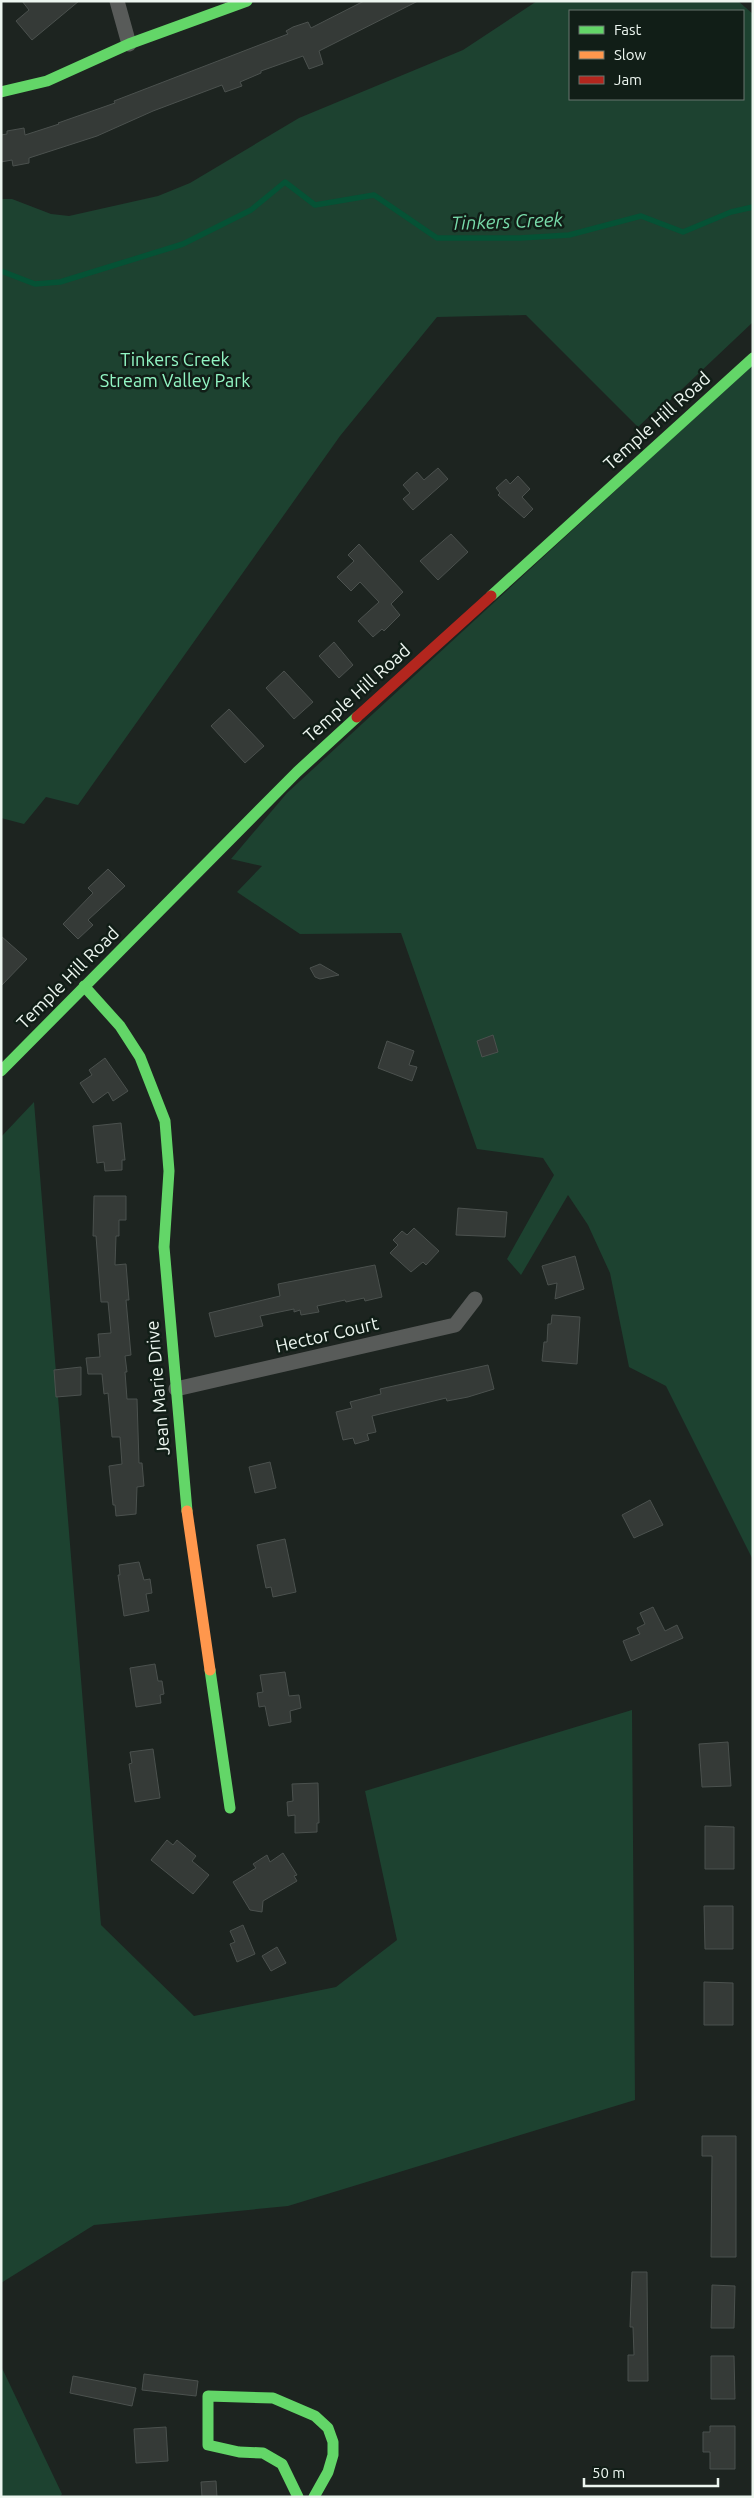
<svg xmlns="http://www.w3.org/2000/svg" width="754" height="2498" viewBox="0 0 754 2498" font-family="Ubuntu,sans-serif">
<rect width="100%" height="100%" fill="#1d2420"/>
<!-- green -->
<path fill="#1d4230" fill-rule="evenodd" d="M537 1H738L753 14V322L661 409 659 407 638 427 526 315 437 317 340 436 78 805 46 797 24 824 1 818V199H12L51 214 69 216 158 196 190 183 299 118 463 50ZM743 11V99H570V11Z
M753 364V1560L666 1386 629 1367 610 1273 588 1225 568 1195 521 1275 507 1259 554 1175 543 1158 477 1149 401 933 300 934 237 892 262 866 231 859 287 793Z
M34 1102 101 1925 194 2016 336 1987 397 1940 365 1791 632 1710 635 2100 288 2206 94 2225 1 2283V1137Z
M1 2366 62 2494 60 2497H1Z"/>
<g fill="none" stroke-linecap="round" stroke-linejoin="round">
<!-- stream -->
<path stroke="#055235" stroke-width="5.5" d="M1 271 35 284 60 282 183 244 251 210 285 182 315 205 374 195 437 238H520L569 235 641 216 683 232 731 212 753 207"/>
</g>
<!-- building -->
<path fill="#353a37" stroke="#4b514e" d="M22 1H79L32 40 16 21 29 10Z
M364 1H418L319 51 323 64 309 69 303 56 261 71V73L240 82 242 86 225 92 222 85 153 111 97 136 29 158V163L13 166 12 160 1 162V135L7 134V131L24 128 25 135 59 124 58 123 115 103 114 101 288 34 286 31 293 27 308 22 311 28Z
M438 468 448 479 413 510 403 499 410 493 403 485 417 472 424 480Z
M518 476 530 489 522 497 533 509 524 518 498 495 500 493 496 488 506 479 510 484Z
M451 534 468 552 438 580 420 561Z
M359 544 403 592 391 604 400 615 384 631 382 629 373 637 358 621 379 602 360 582 351 591 337 577 354 561 348 555Z
M334 642 353 665 339 678 319 656Z
M284 671 313 702 294 719 266 688Z
M229 709 264 746 245 763 211 726Z
M108 869 125 886 88 920 93 925 78 939 63 924 93 893 88 888Z
M1 936 27 959 1 986Z
M320 964 339 975 320 979 315 977 310 968Z
M493 1035 498 1052 482 1057 477 1041Z
M387 1041 414 1051 409 1065 417 1067 412 1081 378 1068Z
M105 1058 128 1091 113 1101 108 1092 93 1103 80 1083 92 1075 89 1070Z
M121 1123 125 1160H122V1170L105 1171 104 1162 97 1163 93 1126Z
M94 1196H126V1220H119V1236H116L115 1265 126 1264 129 1300H126L131 1355 125 1356 127 1372H125L127 1399H137L139 1463H142L144 1486 137 1487 136 1514 116 1516 115 1505H113L109 1466 122 1464 120 1437H112L108 1393 104 1394 102 1374H88L86 1358 100 1357 98 1334 111 1333 108 1302H101L96 1236H93Z
M458 1208 507 1212 505 1237 456 1235Z
M414 1228 439 1251 426 1265 423 1262 411 1272 390 1253 398 1245 393 1240 402 1231 407 1235Z
M575 1256 584 1289 555 1299 557 1283 548 1285 542 1266Z
M375 1265 382 1297 365 1301 364 1298 346 1302 345 1300 317 1306 319 1312 301 1315 300 1310 294 1312V1309L260 1316 263 1326 215 1337 209 1313 280 1296 278 1284Z
M552 1315 580 1317 577 1364 542 1361 544 1342H547L548 1324H551Z
M488 1365 494 1389 468 1397 447 1401 446 1398 372 1416 376 1432 367 1434 369 1440 355 1444 353 1438 343 1440 336 1412 352 1408 350 1402 381 1394 380 1389Z
M81 1367V1395L56 1397 54 1370Z
M270 1462 276 1488 255 1493 249 1467Z
M650 1500 663 1525 634 1538 622 1515Z
M285 1539 296 1592 273 1597 271 1587 266 1588 257 1545Z
M139 1562 144 1580 150 1579 152 1593 146 1594 149 1611 124 1616 118 1575H120L119 1565Z
M653 1607 665 1631 677 1625 683 1638 631 1661 623 1641 640 1634 637 1628 645 1624 640 1613Z
M155 1664 158 1681H162L164 1694 160 1695 161 1703 136 1707 130 1668Z
M285 1672 289 1696 299 1695 301 1708 290 1711 291 1722 269 1726 265 1706 259 1707 257 1693 263 1692 260 1675Z
M728 1742 731 1786 702 1787 699 1744Z
M153 1749 160 1798 135 1802 129 1764 132 1763 130 1752Z
M318 1783 319 1823H317V1832L295 1833V1815L288 1816 287 1802 293 1801 292 1784Z
M705 1826 734 1827V1869H705Z
M167 1840 173 1845 177 1840 196 1856 192 1861 209 1875 193 1894 151 1860Z
M283 1853 297 1875 294 1876 297 1881 263 1901 262 1912 250 1910 233 1882 256 1868 253 1864 267 1855 270 1862Z
M704 1906H733V1949H705Z
M243 1925 255 1954 237 1962 230 1944 235 1942 230 1931Z
M277 1947 286 1963 271 1971 262 1956Z
M704 1982 733 1983V2025H704Z
M702 2136H736V2257H711L712 2156H702Z
M632 2272H647L648 2381H628V2355H634L633 2327H630Z
M712 2285 735 2286 734 2328H711Z
M711 2356H734L735 2399H711Z
M144 2374 198 2381 196 2396 142 2390Z
M73 2376 136 2388 132 2406 70 2393Z
M710 2426H735V2469H710V2452H703V2432H710Z
M166 2427 168 2461 136 2463 134 2429Z
M216 2481 217 2497H202L201 2482Z"/>
<g fill="none" stroke-linecap="round" stroke-linejoin="round">
<!-- street -->
<path stroke="#585b59" stroke-width="15" d="M117 1 129 44
M176 1389 455 1325 475 1299"/>
<!-- fast -->
<path stroke="#63d668" stroke-width="11" d="M1 92 47 81 129 44 247 1
M491 596 753 358
M84 986 120 1026 140 1057 165 1121 169 1171 164 1247 187 1511
M1 1071 297 772 357 717
M210 1670 230 1808
M298 2497 282 2464 263 2453 239 2452 208 2445V2396L273 2398 315 2416 328 2428 333 2442V2455L328 2472 314 2497"/>
<!-- slow -->
<path stroke="#ff974d" stroke-width="11" d="M187 1511 210 1670"/>
<!-- jam -->
<path stroke="#b3261e" stroke-width="11" d="M357 717 491 596"/>
</g>
<g text-anchor="middle" stroke-width="5" stroke-linejoin="round" paint-order="stroke">
<!-- park labels -->
<g font-size="18" fill="#93f6c4" stroke="#111e17">
<text x="175" y="366">Tinkers Creek<tspan x="175" dy="21">Stream Valley Park</tspan></text>
</g>
<!-- street labels -->
<g font-size="18" fill="#edf6f0" stroke="#111e17">
<text transform="translate(657 421) rotate(-42)" y="6">Temple Hill Road</text>
<text transform="translate(357 693) rotate(-42)" y="6">Temple Hill Road</text>
<text transform="translate(68 978) rotate(-45)" y="6">Temple Hill Road</text>
<text transform="translate(327 1335) rotate(-13)" y="6">Hector Court</text>
<text transform="translate(158 1388) rotate(-95)" y="6">Jean Marie Drive</text>
</g>
<!-- water labels -->
<g font-size="19" font-style="italic" fill="#78dbaa" stroke="#111e17">
<text transform="translate(507 221) rotate(-2)" y="7">Tinkers Creek</text>
</g>
</g>
<!-- border -->
<rect width="754" height="2498" fill="none" stroke="#edf6f0" stroke-width="5"/>
<!-- legend -->
<rect x="569" y="10" width="175" height="90" fill="#111e17" stroke="#69746e"/>
<rect x="579" y="26" width="25" height="8" fill="#63d668" stroke="#69746e"/>
<text x="614" y="35" font-size="15" fill="#edf6f0">Fast</text>
<rect x="579" y="51" width="25" height="8" fill="#ff974d" stroke="#69746e"/>
<text x="614" y="60" font-size="15" fill="#edf6f0">Slow</text>
<rect x="579" y="76" width="25" height="8" fill="#b3261e" stroke="#69746e"/>
<text x="614" y="85" font-size="15" fill="#edf6f0">Jam</text>
<!-- scale -->
<path d="M584 2478v8h134v-8" fill="none" stroke="#edf6f0" stroke-width="2.5"/>
<text x="592" y="2478" font-size="15" fill="#edf6f0" stroke="#111e17" stroke-width="4" paint-order="stroke">50 m</text>
</svg>
